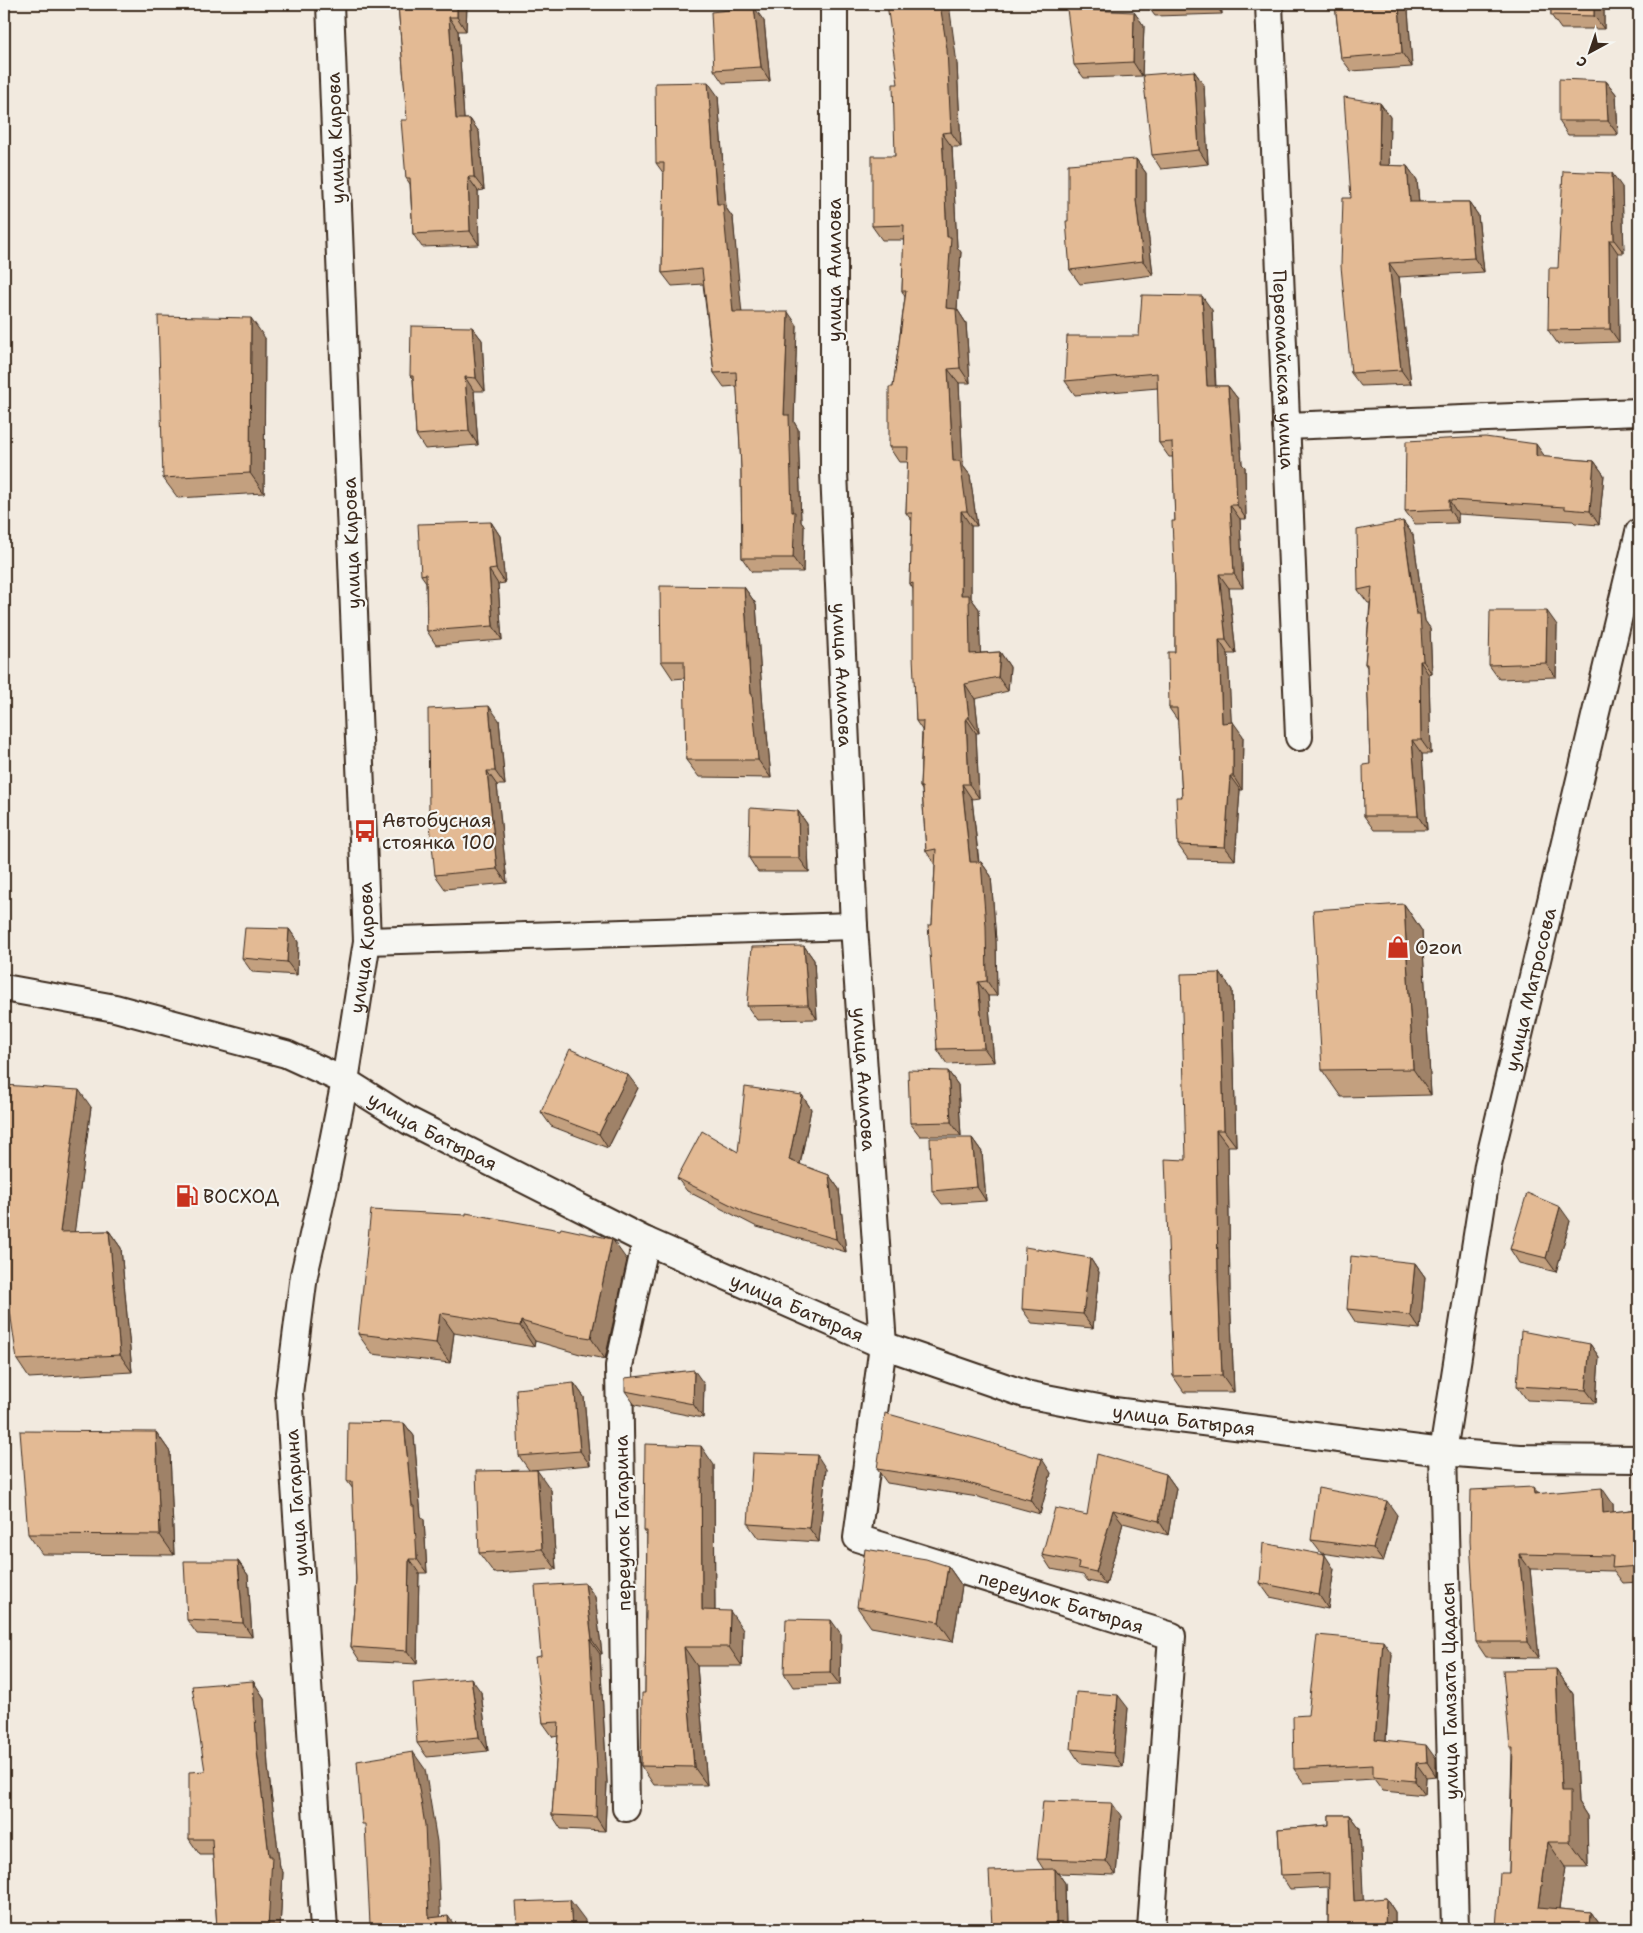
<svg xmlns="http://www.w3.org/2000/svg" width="1643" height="1933" viewBox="0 0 1643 1933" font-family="'Shantell Sans',sans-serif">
<rect width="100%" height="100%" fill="#f2eadf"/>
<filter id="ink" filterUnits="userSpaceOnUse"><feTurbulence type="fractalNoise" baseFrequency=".02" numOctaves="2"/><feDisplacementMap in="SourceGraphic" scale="10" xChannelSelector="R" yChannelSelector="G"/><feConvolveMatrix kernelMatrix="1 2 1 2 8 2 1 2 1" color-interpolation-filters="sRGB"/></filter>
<g filter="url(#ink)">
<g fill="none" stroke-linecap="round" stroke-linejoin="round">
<defs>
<g id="street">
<path id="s1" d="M834 4V472L854 926 883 1345 857 1538 1172 1636 1151 1929"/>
<path id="s2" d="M1269 4 1299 737"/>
<path d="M1286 426 1639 412"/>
<path d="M367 941 854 926"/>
<path id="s3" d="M4 988 115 1008 286 1054 345 1081 409 1121 646 1241 883 1345 1025 1394 1114 1411 1443 1452 1520 1458 1639 1459"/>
<path d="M626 1808 619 1366 646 1241"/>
<path id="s4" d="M324 1929 289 1393 304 1275 324 1187 345 1081 367 941 330 4"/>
<path id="s5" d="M1455 1929 1443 1452 1488 1165 1639 532"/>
</g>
</defs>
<!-- street casing -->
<use href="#street" stroke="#3b2a1e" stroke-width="30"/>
<!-- street -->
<use href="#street" stroke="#f6f6f2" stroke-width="26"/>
</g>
<!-- wall -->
<path fill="#c3a07f" stroke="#3b2a1e" d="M398 4H467L466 31H458L464 119H470L479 132 484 190 478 191 479 245 422 247 413 234 410 184 406 178 407 120Z
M1146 4H1221L1222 14 1155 16Z
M1335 4H1404L1408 10 1412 67 1351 71 1341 58Z
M1551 4H1604V29H1561L1551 15Z
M1134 12 1144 26 1142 76 1084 78 1074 65Z
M764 21 770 81 723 83 714 70Z
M957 64 961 147H952L957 247 961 252 957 309 966 323 970 383H959L963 466 970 475 977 526H971V598L979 609 980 653 1000 652 1010 667 1008 691 975 699 979 733H976L979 798 972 799 979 862H981L991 876 996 941 997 996H988L994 1062 947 1064 937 1049 932 925 935 865 926 851 922 790 920 787 922 730 916 721 913 589 910 584 912 521 906 513 908 462H899L889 447 893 387 905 297 902 291 904 240H882L872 226 895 156 898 84Z
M1194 71 1204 85 1208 164 1161 169 1152 155Z
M1606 81 1616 94 1618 135H1568L1559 121Z
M718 96 726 208 733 218 741 312 797 325 794 422 798 429 801 522 804 526 803 572H752L742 558 741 467 737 386 724 387 714 373 703 284 672 286 662 273 664 174 656 163Z
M1380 103 1390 117 1389 166H1407L1417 180 1419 202H1469L1478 215 1484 272 1399 277 1411 384 1361 386 1351 373V198Z
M1136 159 1146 173V214L1153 275 1080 284 1070 270 1068 221Z
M1622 187 1624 253H1618L1619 342 1558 344 1548 330 1558 268Z
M1212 310 1216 386H1228L1238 399 1242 464 1245 467 1246 519H1240L1243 588H1229L1236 654H1228L1231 723 1243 736 1242 790H1240L1235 860 1188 859 1178 845 1182 797 1178 721 1169 708 1175 652V521L1173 457H1169L1159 443 1158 388 1075 395 1065 381 1139 336Z
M472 327 482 340 485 391H474L478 445 425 449 416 435 413 379 410 376Z
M265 338 264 493 178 498 163 478Z
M1545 457 1594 461 1604 475 1599 525 1575 523 1573 521 1458 514V523L1415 524 1405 511Z
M1403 521 1413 535 1425 621 1430 628 1432 674 1429 675 1431 754H1422L1427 830H1374L1364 816 1370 764 1367 667 1365 664 1370 603H1368L1358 590Z
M491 522 500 536 505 583 498 584 502 640 436 645 427 631 426 582 421 575Z
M744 587 756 604 763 708 765 711 771 778 699 777 686 760 685 678 673 679 661 661Z
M1557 625 1556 677 1499 679 1489 665Z
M499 720 505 785H497L507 883 445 889 435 875Z
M798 811 807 824 809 872H758L749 858Z
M1404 904 1422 931 1431 1095 1341 1097 1322 1070Z
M289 929 298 942 297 975 252 972 242 958Z
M804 946 814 960 817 1019 757 1020 747 1006Z
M1220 973 1232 990 1236 1146H1228L1230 1294 1234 1392H1184L1173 1376 1186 1160Z
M948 1071 958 1085 961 1136H920L910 1123Z
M638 1088 608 1148 551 1126 541 1112Z
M802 1095 811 1109 800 1165 829 1175 839 1189 846 1252 757 1227 687 1191 677 1178 738 1152Z
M91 1107 74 1232 109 1231 121 1248 132 1372 29 1378 17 1360Z
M972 1138 982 1152 986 1201 942 1204 932 1191Z
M1570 1221 1556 1272 1519 1263 1510 1249Z
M1090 1258 1099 1272 1093 1328 1032 1323 1022 1309Z
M627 1260 605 1359 580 1354 535 1341 534 1347 454 1333 450 1363 372 1354 358 1334Z
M1415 1263 1425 1277 1420 1329 1356 1323 1347 1309Z
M1590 1344 1599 1357 1596 1403 1527 1400 1517 1386Z
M574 1383 584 1397 590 1465 531 1470 551 1490 556 1569 494 1573 479 1553 529 1470 519 1456Z
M704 1384 703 1418 635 1405 625 1391Z
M404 1423 414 1436 421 1516 424 1520 427 1573H419L417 1664 360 1661 351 1647 356 1579 353 1489 347 1481Z
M156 1432 170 1452 174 1555 42 1554 28 1534Z
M714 1465 715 1611 743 1630 742 1666H697L707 1785H654L641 1766 645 1693 647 1535 644 1531Z
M826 1469 819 1542 758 1538 748 1524Z
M877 1469 1051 1473 1040 1514 978 1497 887 1483Z
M1166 1474 1176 1488 1168 1535 1123 1523 1106 1585 1088 1581 1083 1575 1051 1569 1042 1555 1087 1515Z
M1537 1493 1613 1504V1512L1639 1509V1582L1623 1583 1614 1571 1530 1569 1539 1658 1486 1657 1476 1642Z
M1397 1515 1383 1562 1321 1553 1311 1540Z
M238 1561 248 1575 252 1637 197 1634 187 1620Z
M948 1566 962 1586 953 1642 871 1627 857 1607Z
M1334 1569 1328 1609 1270 1597 1260 1583Z
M585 1583 595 1597 602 1654H600L607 1782 605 1831 561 1829 552 1815 558 1736 553 1737 543 1723 541 1656Z
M841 1634 840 1685 793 1687 784 1673Z
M1392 1654 1386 1741 1436 1759V1776L1426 1777 1425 1795 1383 1791 1374 1779 1304 1783 1294 1769 1308 1715Z
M1556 1669 1573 1694 1578 1802 1587 1816 1588 1867H1565L1559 1909 1591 1912 1603 1929H1497L1496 1928 1509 1873 1512 1752 1510 1748Z
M253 1681 264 1698 268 1767 280 1868 283 1872 280 1929H217L213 1855H200L189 1839 205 1771Z
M481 1692 488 1751 427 1757 417 1743Z
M1128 1708 1123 1767 1080 1763 1071 1749Z
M1329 1815H1350L1360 1828 1363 1901 1386 1898 1395 1912V1929H1328V1887L1290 1889 1281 1875 1278 1829 1329 1825Z
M1121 1816 1116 1875 1058 1873 1065 1883 1066 1929H994L992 1926 1044 1870 1037 1859Z"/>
<!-- shaded-wall -->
<path fill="#9f8268" stroke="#3b2a1e" d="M457 4H467L466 31 457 17Z
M940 4H949L957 64 961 147 951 132Z
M1215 4H1221L1222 14Z
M1399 4H1404L1408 10 1412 67 1402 53Z
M1594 4H1604V29L1594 16Z
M754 7 764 21 770 81 761 67Z
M1134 12 1144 26 1142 76 1133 62Z
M449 17 458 31 465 133 456 119Z
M1194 71 1204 85 1208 164 1199 150Z
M1606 81 1616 94 1618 135 1608 121Z
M708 82 718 96 726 208 733 218 743 325 733 312 717 204Z
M1380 103 1390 117 1389 179 1379 165Z
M470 119 479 132 484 190 474 177Z
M942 133 952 147 957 247 961 252 957 309 966 323 970 383 960 368 946 308 947 237Z
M1136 159 1146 173V214L1153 275 1143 261 1136 200Z
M1407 166 1417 180 1420 216 1410 202Z
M1612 173 1622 187 1624 253 1614 240Z
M468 177 478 191 479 245 470 231Z
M1469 202 1478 215 1484 272 1474 258Z
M1609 240 1618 253 1619 342 1610 329Z
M1389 263 1399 277 1411 384 1401 370Z
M1202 296 1212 310 1216 399 1207 386Z
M788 312 797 325 794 422 798 429 801 522 804 526 803 572 793 558 792 512 784 415Z
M251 318 265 338 264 493 250 473Z
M472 327 482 340 485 391 476 378Z
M948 369 959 383 963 466 970 475 977 526 967 511 953 461Z
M465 377 474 391 478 445 469 431Z
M1228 386 1238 399 1242 464 1245 467 1246 519 1237 505Z
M1536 444 1546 458 1536 456Z
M1594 461 1604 475 1599 525 1590 511Z
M1449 500 1458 514V523L1449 509Z
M1230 505 1240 519 1243 588 1234 574Z
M961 511 971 526V598L979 609 981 668 970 654 961 595Z
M1403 521 1413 535 1425 621 1430 628 1432 674 1423 661Z
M491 522 500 536 505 583 496 569Z
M489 570 498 584 502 640 493 626Z
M1219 574 1229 588 1236 654 1226 640Z
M744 587 756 604 763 708 765 711 771 778 758 760 751 694Z
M1547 611 1557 625 1556 677 1546 663Z
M1219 640 1228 654 1232 736 1222 723Z
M1000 652 1010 667 1008 691 998 677Z
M1420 661 1429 675 1431 754 1421 740Z
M965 684 975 699 979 733 969 718Z
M489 706 499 720 505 785 495 771Z
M966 718 976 733 979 798 969 784Z
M1233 722 1243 736 1242 790 1233 776Z
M1412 740 1422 754 1427 830 1418 816Z
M487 771 497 785 507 883 497 869Z
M1230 776 1240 790 1235 860 1225 847Z
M962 784 972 799 980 876 970 862Z
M798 811 807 824 809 872 799 858Z
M981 862 991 876 996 941 997 996 987 981Z
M1404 904 1422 931 1431 1095 1413 1069Z
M289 929 298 942 297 975 287 962Z
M804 946 814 960 817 1019 808 1005Z
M1220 973 1232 990 1236 1146 1224 1130Z
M978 982 988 996 994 1062 984 1048Z
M948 1071 958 1085 961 1136 951 1122Z
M628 1075 638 1088 608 1148 599 1134Z
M79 1090 91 1107 72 1250 60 1232Z
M802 1095 811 1109 798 1174 789 1160Z
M1216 1130 1228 1146 1230 1294 1234 1392 1222 1375 1218 1278Z
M972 1138 982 1152 986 1201 977 1187Z
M829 1175 839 1189 846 1252 836 1239Z
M1560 1207 1570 1221 1556 1272 1546 1258Z
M109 1231 121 1248 132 1372 120 1355Z
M612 1239 627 1260 605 1359 591 1338Z
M1090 1258 1099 1272 1093 1328 1083 1314Z
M1415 1263 1425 1277 1420 1329 1410 1315Z
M440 1313 454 1333 450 1363 436 1343Z
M521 1321 535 1341 534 1347 520 1326Z
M1590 1344 1599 1357 1596 1403 1586 1390Z
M694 1370 704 1384 703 1418 693 1404Z
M574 1383 584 1397 590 1465 580 1451Z
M404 1423 414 1436 421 1516 424 1520 427 1573 417 1559Z
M156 1432 170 1452 174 1555 160 1535Z
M701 1446 714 1465 715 1629 702 1610Z
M817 1455 826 1469 819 1542 809 1528Z
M1042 1459 1051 1473 1040 1514 1030 1500Z
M537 1470 551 1490 556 1569 542 1549Z
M1166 1474 1176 1488 1168 1535 1159 1521Z
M1533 1487 1544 1502 1534 1494Z
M1602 1488 1613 1504 1614 1528 1603 1513Z
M1387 1501 1397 1515 1383 1562 1373 1548Z
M1113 1510 1123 1523 1106 1585 1096 1572Z
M1519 1554 1530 1569 1539 1658 1528 1642Z
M1325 1555 1334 1569 1328 1609 1319 1595Z
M409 1559 419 1573 417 1664 407 1651Z
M238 1561 248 1575 252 1637 243 1623Z
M948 1566 962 1586 953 1642 939 1622Z
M585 1583 595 1597 602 1654 592 1640Z
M730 1611 743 1630 742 1666 729 1647Z
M831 1620 841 1634 840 1685 830 1672Z
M590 1640 600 1654 607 1782 605 1831 596 1817Z
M1383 1641 1392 1654 1385 1753 1375 1739Z
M684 1647 697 1666 707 1785 694 1767Z
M1556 1669 1573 1694 1578 1802 1587 1816 1588 1867 1570 1842 1561 1791Z
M471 1678 481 1692 488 1751 479 1737Z
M253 1681 264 1698 268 1767 280 1868 283 1872 280 1929H268L269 1856 257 1751Z
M1118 1695 1128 1708 1123 1767 1113 1753Z
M1426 1745 1436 1759V1776L1427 1762Z
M413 1752 425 1769 437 1842 441 1929 429 1918Z
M1416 1763 1426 1777 1425 1795 1415 1781Z
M1112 1803 1121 1816 1116 1875 1106 1861Z
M1350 1815 1360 1828 1364 1915 1354 1901Z
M1548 1842 1565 1867 1556 1929 1539 1907Z
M1055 1869 1065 1883 1066 1929H1061L1056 1923Z
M1386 1898 1395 1912V1929H1385Z
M570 1900 585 1920V1929H572Z
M1591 1912 1603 1929H1590Z
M448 1916 457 1929H449Z"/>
<!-- building -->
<path fill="#e3ba94" stroke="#3b2a1e" d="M398 4H457V17H449L456 119H470L474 177H468L470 231 413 234 410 178H406L401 120H407Z
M887 4H940L947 49 951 132 942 133 947 237H951L946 308 956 309 960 368 948 369 953 461H960L967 511H961V595H969L970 654 1000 652 998 677 965 684 969 718H966L969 784H962L970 862H981L986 926 987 981 978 982 984 1048 937 1049 928 925H932L936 849 926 851 922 787H920L923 721H916L913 657V583L910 584 912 513H906L908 447H889V387H893L906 291H902L904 225 872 226V156H895L893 84H898Z
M1335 4H1399L1402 53 1341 58Z
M1551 4H1594V16L1551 15Z
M754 7 761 67 714 70 711 12Z
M1067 9 1134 12 1133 62 1074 65Z
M1194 71 1199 150 1152 155 1143 75Z
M1559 79 1606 81 1608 121H1559Z
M708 82 717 204H723L733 312H788L784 415H789L792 512H795L793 558H742L741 467 736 372 714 373 702 269 662 273 664 163H656L655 83Z
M1344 97 1380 103 1379 165 1407 166 1410 202H1469L1474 258 1389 263 1401 370 1351 373 1341 266 1343 198H1351Z
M1136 159V200L1143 261 1070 270 1066 221H1068V164Z
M1563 171 1612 173 1614 240H1609L1610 329 1548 330 1549 268H1558Z
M1142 295 1202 296 1207 386H1228L1233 454H1235L1237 505H1230L1234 574H1219L1226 640H1219L1222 723 1233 722V776H1230L1225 847 1178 845 1176 797H1182L1177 708H1169L1168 652H1175V586L1172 521H1175L1172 442 1159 443 1157 373 1065 381 1067 336H1139Z
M158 316 251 318 250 473 163 478Z
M411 326 472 327 476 378 465 377 469 431 416 435 413 376H410Z
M1485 437 1536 444V456L1594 461 1590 511 1565 509V507L1449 500V509L1405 511 1406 441Z
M1403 521 1416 614H1420L1423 661H1420L1421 740H1412L1418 816H1364L1363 765 1370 764 1367 664H1365L1372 587 1358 590 1357 530Z
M491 522 496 569 489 570 493 626 427 631 426 574 421 575 418 524Z
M660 586 744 587 751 694H752L758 760H686L684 661H661Z
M1490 611H1547L1546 663 1489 665Z
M489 706 495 771H487L497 869 435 875 429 814 428 709Z
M750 808 798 811 799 858H749Z
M1404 904 1413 1069 1322 1070 1313 910Z
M245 928 289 929 287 962 242 958Z
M804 946 808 1005 747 1006 752 947Z
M1220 973 1224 1130H1216L1218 1278 1222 1375 1173 1376 1165 1159 1186 1160 1181 974Z
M570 1049 628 1075 599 1134 541 1112Z
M908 1070 948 1071 951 1122 910 1123Z
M4 1085 79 1090 60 1232 109 1231 120 1355 17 1360 4 1269Z
M745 1087 802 1095 789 1160 829 1175 836 1239 747 1213 677 1178 702 1131 738 1152Z
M930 1138H972L977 1187 932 1191Z
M1527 1193 1560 1207 1546 1258 1510 1249Z
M371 1210 466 1215V1213L560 1230 561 1228 612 1239 591 1338 566 1334 521 1321 520 1326 440 1313 436 1343 358 1334Z
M1025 1247 1090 1258 1083 1314 1022 1309Z
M1351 1256 1415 1263 1410 1315 1347 1309Z
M1521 1331 1590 1344 1586 1390 1517 1386Z
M694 1370 693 1404 625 1391V1378Z
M574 1383 580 1451 519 1456 516 1389Z
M885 1413 981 1440 1042 1459 1030 1500 968 1483 877 1469Z
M348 1422 404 1423 412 1506H414L417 1559H409L407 1651 351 1647 356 1579 352 1481H347Z
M20 1431 156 1432 160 1535 28 1534Z
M645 1444 701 1446 702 1610 730 1611 729 1647H684L694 1767 641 1766 642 1693H645L647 1531H644Z
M753 1453 817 1455 809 1528 748 1524Z
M1097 1454 1166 1474 1159 1521 1113 1510 1096 1572 1078 1568 1079 1562 1042 1555 1055 1508 1087 1515Z
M537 1470 542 1549 479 1553 476 1471Z
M1533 1487 1534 1494 1602 1488 1603 1513 1639 1509V1566L1612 1568 1613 1556 1519 1554 1528 1642H1476L1470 1541 1471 1490Z
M1318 1488 1387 1501 1373 1548 1311 1540Z
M1263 1543 1325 1555 1319 1595 1260 1583Z
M865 1549 926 1559 948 1566 939 1622 857 1607Z
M184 1561H238L243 1623 187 1620Z
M585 1583 592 1640H590L597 1768 596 1817 552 1815 559 1722 543 1723 535 1657 541 1656 535 1586Z
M786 1619 831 1620 830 1672 784 1673Z
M1317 1635 1383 1641 1375 1739 1426 1745 1427 1762 1416 1763 1415 1781 1373 1777V1765L1294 1769 1293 1716 1308 1715Z
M1556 1669 1561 1791H1570V1842H1548L1539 1907 1591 1912 1590 1929H1512L1496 1928 1500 1873H1509L1513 1748H1510L1503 1670Z
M471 1678 479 1737 417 1743 413 1683Z
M253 1681 257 1751 269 1856H272L268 1929H217L212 1839H189V1772L205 1771 192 1686Z
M1076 1692 1118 1695 1113 1753 1071 1749Z
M413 1752 425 1825 429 1918 448 1916 449 1929H350L349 1926 370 1924 365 1824H362L357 1761Z
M1043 1801 1112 1803 1106 1861 1037 1859Z
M1329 1815H1350L1354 1901 1386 1898 1385 1929H1328L1329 1873 1281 1875 1278 1829 1329 1825Z
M1055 1869 1056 1923 992 1926 989 1871Z
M570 1900 572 1929H518L516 1902Z"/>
</g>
<!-- icons -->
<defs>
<symbol id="bus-bare" viewBox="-9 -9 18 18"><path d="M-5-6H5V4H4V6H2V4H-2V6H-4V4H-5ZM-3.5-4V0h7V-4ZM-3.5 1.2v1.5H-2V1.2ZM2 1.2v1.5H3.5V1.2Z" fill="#c8321e" stroke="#f6f6f2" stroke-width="2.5" paint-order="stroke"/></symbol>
<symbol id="shop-bare" viewBox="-9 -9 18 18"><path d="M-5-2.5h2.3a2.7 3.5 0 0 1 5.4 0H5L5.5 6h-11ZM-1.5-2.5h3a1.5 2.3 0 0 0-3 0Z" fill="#c8321e" stroke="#f6f6f2" stroke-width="2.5" paint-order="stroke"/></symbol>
<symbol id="fuel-bare" viewBox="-9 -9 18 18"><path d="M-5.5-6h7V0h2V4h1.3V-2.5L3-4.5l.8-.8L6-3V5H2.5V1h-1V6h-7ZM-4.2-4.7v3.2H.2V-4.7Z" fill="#c8321e" stroke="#f6f6f2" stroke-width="2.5" paint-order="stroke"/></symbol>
</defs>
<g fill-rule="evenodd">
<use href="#bus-bare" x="349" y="815" width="32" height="32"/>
<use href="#shop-bare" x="1382" y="931" width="32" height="32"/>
<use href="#fuel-bare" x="171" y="1180" width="32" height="32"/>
</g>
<g text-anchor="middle" stroke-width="4.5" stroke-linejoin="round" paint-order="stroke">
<!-- street labels -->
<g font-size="19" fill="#3b2a1e" stroke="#f6f6f2">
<text transform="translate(335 138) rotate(-92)" y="7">улица Кирова</text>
<text transform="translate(834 270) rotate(-90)" y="7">улица Алилова</text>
<text dy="7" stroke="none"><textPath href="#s2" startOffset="366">Первомайская улица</textPath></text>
<text transform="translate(351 543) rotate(-92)" y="7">улица Кирова</text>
<text dy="7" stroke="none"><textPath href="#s1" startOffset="671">улица Алилова</textPath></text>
<text dy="7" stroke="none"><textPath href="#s4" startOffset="989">улица Кирова</textPath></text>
<text dy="7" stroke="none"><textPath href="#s5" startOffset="948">улица Матросова</textPath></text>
<text dy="7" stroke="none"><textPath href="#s1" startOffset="1076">улица Алилова</textPath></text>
<text dy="7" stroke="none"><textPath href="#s3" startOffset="456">улица Батырая</textPath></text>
<text dy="7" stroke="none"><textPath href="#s3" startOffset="861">улица Батырая</textPath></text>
<text dy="7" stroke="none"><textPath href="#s3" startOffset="1266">улица Батырая</textPath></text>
<text transform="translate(296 1503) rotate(-94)" y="7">улица Гагарина</text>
<text transform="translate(622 1523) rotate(-91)" y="7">переулок Гагарина</text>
<text dy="7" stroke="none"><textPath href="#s1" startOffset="1751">переулок Батырая</textPath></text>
<text transform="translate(1449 1691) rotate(-91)" y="7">улица Гамзата Цадасы</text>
</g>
<!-- poi labels -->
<g font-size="19" fill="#3b2a1e" stroke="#f6f6f2" text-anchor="start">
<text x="382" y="827">Автобусная<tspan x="382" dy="22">стоянка 100</tspan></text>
<text x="1415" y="954">Ozon</text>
<text x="203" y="1203">ВОСХОД</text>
</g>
</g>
<!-- margin -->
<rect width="1643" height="1933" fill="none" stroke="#f6f6f2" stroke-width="20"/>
<rect x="10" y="10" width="1623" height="1913" fill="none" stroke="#3b2a1e" stroke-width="2" filter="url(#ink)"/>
<!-- north arrow -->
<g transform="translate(1590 52) rotate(220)" stroke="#f6f6f2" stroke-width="4" paint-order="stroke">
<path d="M0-4L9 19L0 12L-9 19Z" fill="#3b2a1e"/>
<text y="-8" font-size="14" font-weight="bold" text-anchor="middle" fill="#3b2a1e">С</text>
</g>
</svg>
